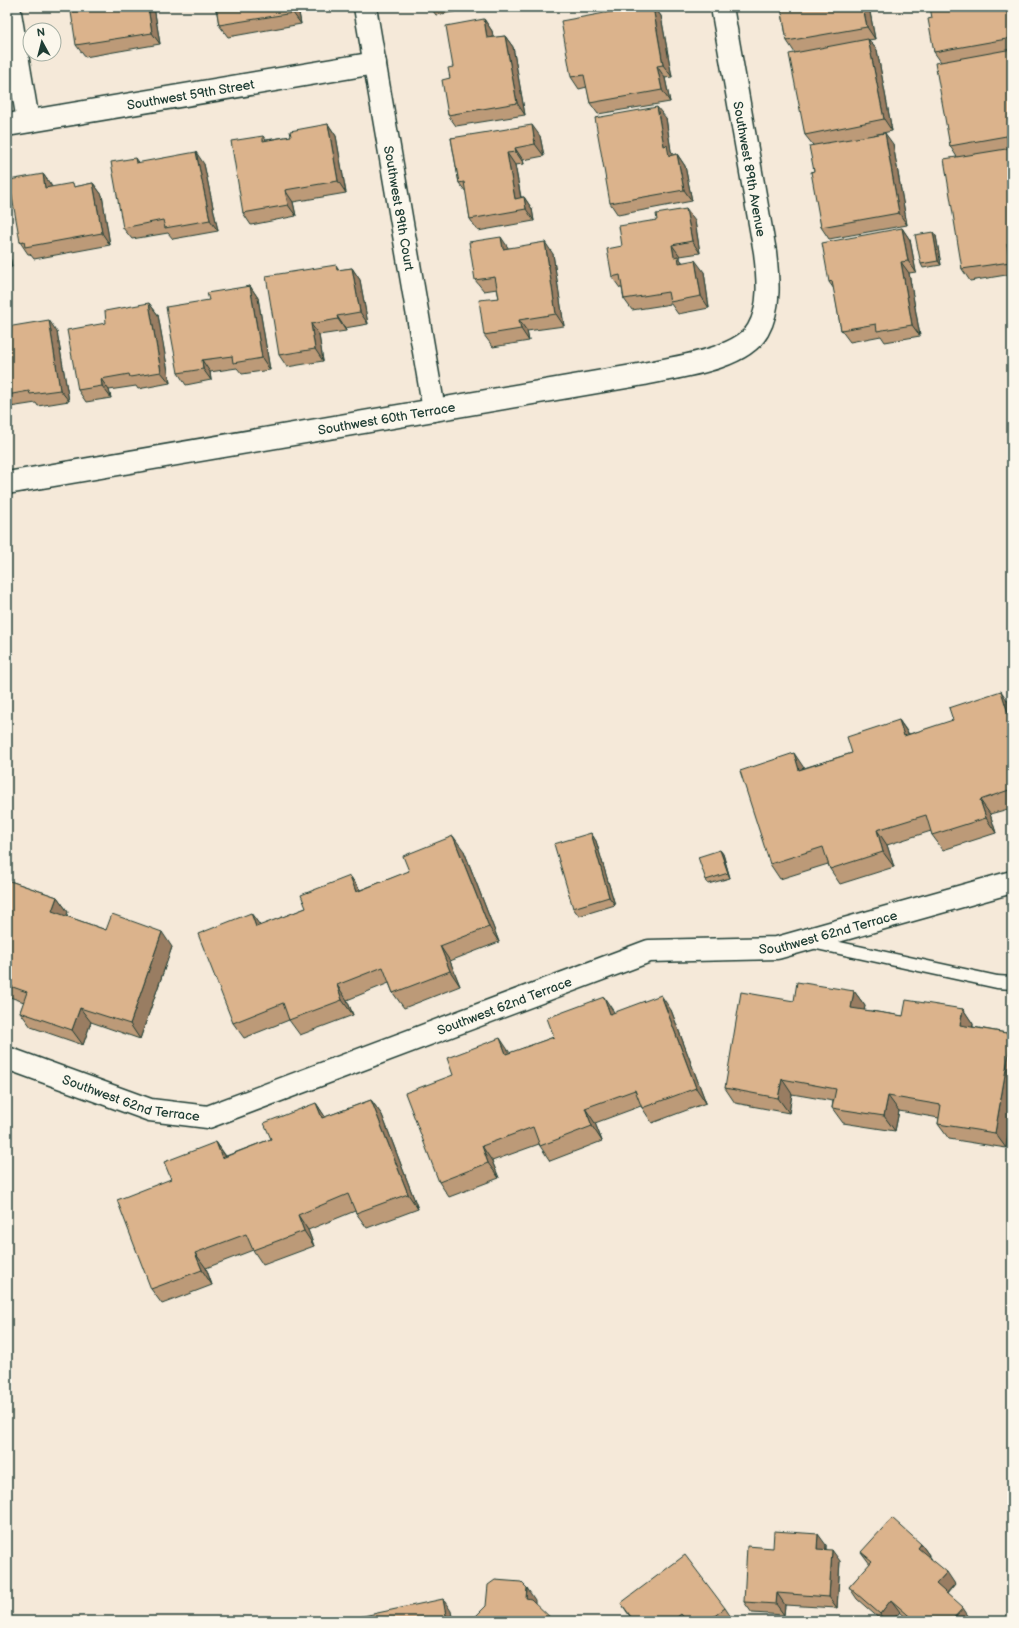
<svg xmlns="http://www.w3.org/2000/svg" width="1019" height="1628" viewBox="0 0 1019 1628" font-family="'Balsamiq Sans',sans-serif">
<rect width="100%" height="100%" fill="#f5e9d9"/>
<filter id="ink" filterUnits="userSpaceOnUse"><feTurbulence type="fractalNoise" baseFrequency=".025" numOctaves="2"/><feDisplacementMap in="SourceGraphic" scale="8" xChannelSelector="R" yChannelSelector="G"/><feConvolveMatrix kernelMatrix="1 2 1 2 8 2 1 2 1" color-interpolation-filters="sRGB"/></filter>
<g filter="url(#ink)">
<g fill="none" stroke-linecap="round" stroke-linejoin="round">
<defs>
<path id="service" d="M812 942 997 982 1012 983"/>
<g id="minor">
<path d="M9 7 28 121"/>
<path id="s1" d="M365 7 434 410"/>
<path id="s2" d="M7 125 375 63"/>
<path id="s3" d="M7 483 644 374C675 367 741 360 758 330 771 307 768 278 765 252L722 7"/>
<path id="s4" d="M7 1058 150 1110 208 1117 649 951 777 948 1012 882"/>
</g>
</defs>
<!-- service casing -->
<use href="#service" stroke="#1f3d34" stroke-width="15"/>
<!-- minor casing -->
<use href="#minor" stroke="#1f3d34" stroke-width="25"/>
<!-- service -->
<use href="#service" stroke="#fbf7ec" stroke-width="12"/>
<!-- minor -->
<use href="#minor" stroke="#fbf7ec" stroke-width="22"/>
</g>
<!-- wall -->
<path fill="#bc9a78" stroke="#1f3d34" d="M154 7 160 44 85 57 76 45Z
M216 7H298L301 24 228 37 219 25Z
M430 7H481L436 15Z
M598 7H619L600 10Z
M638 7H654L661 16 672 77 665 78 670 102 598 114 590 103 587 87 579 89 571 77Z
M781 7H869L875 39 869 40 877 50 892 131 873 135 893 144 907 225 829 239 821 227 814 171 813 145 805 135 795 53 787 41Z
M1012 7V274L970 281 962 269 957 157 950 146 941 62 934 52 932 18Z
M484 19 492 31 493 38 505 36 513 47 525 115 456 126 448 115 450 78 453 67Z
M666 118 671 151 674 155 677 154 685 166 692 201 618 215 610 203Z
M328 124 336 136 346 193 293 202 296 216 251 225 243 213 263 136 266 140 291 136Z
M540 136 544 156 523 160 524 164 515 165 521 197H524L532 209 534 221 478 231 470 219 466 192 459 183 451 138Z
M138 163 204 164 218 231 173 239 168 233 132 239 123 228Z
M43 174 51 185V187H75L93 183 102 195 110 245 34 259 30 254H28L20 242Z
M695 221 700 253 680 256V259L682 262 704 272 709 308 678 314 671 304 632 310 624 299 622 288H620L612 277 622 246Z
M902 228 910 240 916 272 909 273 920 336 885 342 881 336 850 342 841 330 834 289 829 282Z
M936 236 941 265 923 268 921 264Z
M7 239 12 267 7 268Z
M509 248 553 254 564 326 527 331 529 341 493 347 484 335 499 298 497 289 484 291 475 280Z
M352 268 360 280 368 324 345 328 346 331 319 335 323 361 287 367 279 355 340 270Z
M250 286 258 298 270 370 242 374 237 368 210 372 211 380 186 385 178 373 209 300Z
M149 303 158 315 170 383 138 389 136 386 109 390 111 398 86 402 78 390Z
M7 327 57 332 69 401 38 406 36 403 10 407 11 415H7Z
M1011 706 1012 708V808L990 814 996 833 943 850 932 835 931 831 887 845 894 867 840 884 830 869 828 864 780 879 770 864 804 768 852 753 899 720 909 734Z
M591 833 596 841 615 905 579 916 573 908Z
M720 850 723 854 730 878 708 884 706 880Z
M464 851 499 942 450 961 460 986 404 1008 393 993 389 983 347 1000 353 1015 300 1035 289 1020 244 1038 233 1023 260 926 306 908 350 876 360 890Z
M7 880 57 897 68 912 66 916 106 930 172 947 140 1039 91 1022 83 1045 31 1027 20 1012 24 1002 7 996Z
M854 991 865 1006 864 1010 903 1016 963 1009 973 1024V1027L1012 1034V1110L1006 1148 949 1139 938 1124 939 1118 899 1111 895 1131 843 1123 832 1108 833 1101 792 1094 789 1113 735 1103 725 1088 794 1001Z
M671 1010 706 1103 652 1123 641 1106 595 1123 602 1141 550 1161 540 1146 539 1144 492 1161 499 1178 449 1197 439 1182 510 1053 554 1037 614 1012V1013Z
M371 1100 382 1115 418 1209 367 1228 356 1213 355 1211 308 1230 314 1246 263 1265 253 1250 206 1268 212 1285 162 1304 151 1289 171 1179 216 1142 226 1156 271 1139 316 1103 325 1117Z
M921 1544 929 1555V1557L955 1584 947 1594 971 1620 970 1621H910L900 1612 892 1621H882L857 1599 849 1587 870 1564 861 1552Z
M826 1545V1549L840 1561 837 1608 785 1605 784 1615 752 1613 744 1602 773 1548Z
M621 1603 725 1608 733 1620 732 1621H633Z"/>
<!-- shaded-wall -->
<path fill="#997d62" stroke="#1f3d34" d="M148 7H154L160 44 152 33Z
M292 7H298L301 24 293 13Z
M653 7H654L661 16 672 77 663 65Z
M863 7H869L875 39 867 27Z
M1008 7H1012V26Z
M484 19 492 31 496 50 487 38Z
M505 36 513 47 525 115 517 103Z
M868 39 877 50 892 131 884 119Z
M657 66 665 78 670 102 662 90Z
M1009 92 1012 96V108Z
M657 107 666 118 671 151 676 157 669 156 664 146Z
M328 124 336 136 346 193 338 181Z
M532 125 540 136 544 156 535 144Z
M885 133 893 144 907 225 899 213Z
M515 148 523 160 524 164 516 152Z
M196 152 204 164 218 231 210 220Z
M507 153 515 165 523 210 515 199Z
M677 154 685 166 692 201 684 190Z
M135 158 143 169 136 163Z
M43 174 51 185 54 199 45 188Z
M93 183 102 195 110 245 102 233Z
M285 190 293 202 296 216 288 205Z
M1010 193 1012 196V201L1011 199Z
M524 197 532 209 534 221 526 209Z
M686 209 695 221 700 253 692 241Z
M902 228 910 240 916 272 908 261Z
M933 232 936 236 941 265 938 261Z
M501 237 509 249H503Z
M7 239 12 267 7 260Z
M545 242 553 254 564 326 556 314Z
M1007 244 1012 251V264L1010 262Z
M672 245 680 256V259L686 267 687 274 674 257Z
M695 260 704 272 709 308 701 296Z
M901 262 909 273 920 336 912 325Z
M336 265 344 277 337 270Z
M352 268 360 280 368 324 360 312Z
M250 286 258 298 270 370 262 358Z
M149 303 158 315 170 383 161 372Z
M337 316 345 328 346 331 338 319Z
M49 320 57 332 69 401 60 390Z
M519 320 527 331 529 341 521 329Z
M311 324 319 335 323 361 315 349Z
M202 360 210 372 211 380 203 369Z
M101 379 109 390 111 398 102 386Z
M7 403 10 407 11 415 7 409Z
M1001 691 1011 706 1012 708V726Z
M899 720 909 735 904 736Z
M794 753 804 768 799 770Z
M980 800 990 814 996 833 986 818Z
M877 830 887 845 894 867 883 852Z
M591 833 596 841 615 905 609 897Z
M453 836 464 851 499 942 489 927Z
M720 850 723 854 730 878 728 873Z
M350 876 361 891 356 892Z
M57 897 68 912 63 926 52 911Z
M251 913 262 928 256 927Z
M162 932 172 947 140 1039 130 1024Z
M440 946 450 961 460 986 450 971Z
M337 985 347 1000 353 1015 342 1000Z
M854 991 865 1006 862 1023 851 1008Z
M661 995 671 1010 706 1103 696 1088Z
M604 997 614 1012 621 1029 610 1014Z
M80 1008 91 1022 83 1045 72 1030Z
M963 1009 973 1024 970 1040 960 1025Z
M1012 1034V1110L1006 1148 995 1133Z
M500 1038 510 1053 506 1054Z
M782 1079 792 1094 789 1113 778 1098Z
M888 1096 899 1111 895 1131 884 1116Z
M371 1100 382 1115 418 1209 408 1194Z
M316 1103 326 1118H322Z
M585 1108 595 1123 602 1141 592 1126Z
M216 1142 226 1157 222 1158Z
M482 1146 492 1161 499 1178 488 1163Z
M298 1215 308 1230 314 1246 304 1231Z
M195 1253 206 1268 212 1285 202 1270Z
M818 1534 826 1545 825 1560 817 1549Z
M921 1544 929 1555 926 1559 918 1548Z
M832 1550 840 1561 837 1608 829 1597Z
M947 1572 955 1584 944 1596 936 1584Z
M527 1588 535 1600V1610L526 1598Z
M777 1593 785 1605 784 1615 776 1604Z
M443 1599 451 1611 453 1621H447Z
M891 1600 900 1612 892 1621H884L880 1614Z
M963 1608 971 1620 970 1621H951Z"/>
<!-- building -->
<path fill="#dbb38c" stroke="#1f3d34" d="M79 7H148L152 33 76 45 71 12 79 11Z
M216 7H292L293 13 219 25Z
M638 7H653L663 65 657 66 662 90 590 103 584 75 571 77 561 21Z
M781 7H863L867 27 787 41Z
M930 7H1008L1012 26V38L934 52 928 19 932 18Z
M484 19 487 38 505 36 517 103 448 115 442 80 450 78 448 68 453 67 446 26Z
M868 39 884 119 805 135 789 54Z
M1012 49V91L1009 92 1012 108V135L950 146 935 63Z
M657 107 664 146 667 145 669 156 677 154 684 190 610 203 595 118Z
M328 124 338 181 285 190 288 205 243 213 231 141 263 136V141L291 136 290 131Z
M532 125 535 144 515 148 516 152 507 153 515 199 524 197 526 209 470 219 464 182 459 183 451 138Z
M885 133 899 213 821 227 811 172 814 171 809 146Z
M1012 148V192L1010 193 1011 199H1012V243L1007 244 1010 262 962 269 944 159Z
M196 152 210 220 165 228 163 220 123 228 111 162 135 158 136 163Z
M43 174 45 188 73 183 74 187 93 183 102 233 25 247 24 241 20 242 9 180Z
M686 209 692 241 672 245 674 257 678 256 679 263 695 260 701 296 670 302 668 292 624 299 620 275 612 277 607 249 622 246 619 226 657 220 656 214Z
M902 228 908 261 901 262 912 325 877 331 876 324 841 330 832 281 829 282 822 243Z
M933 232 938 261 921 264 915 235Z
M501 237 503 249 545 242 556 314 519 320 521 329 484 335 479 300 499 298 495 277 475 280 469 242Z
M336 265 337 270 352 268 360 312 337 316 338 319 311 324 315 349 279 355 266 276Z
M250 286 262 358 233 363 232 356 202 360 203 369 178 373 166 307 209 300 207 293Z
M149 303 161 372 130 377 129 374 101 379 102 386 78 390 67 330 106 323 105 311Z
M49 320 60 390 30 394 29 391 7 395V327Z
M1001 691 1012 726V789L980 800 986 818 932 835 926 815 877 830 883 852 830 869 823 847 770 864 740 771 794 753 799 770 852 753 847 737 899 720 904 736 953 720 949 708Z
M591 833 609 897 573 908 554 844Z
M453 836 489 927 440 946 450 971 393 993 383 967 337 985 342 1000 289 1020 283 1003 233 1023 198 934 251 913 256 927 306 908 301 895 350 876 356 892 409 871 403 856Z
M720 850 728 873 706 880 698 857Z
M7 880 57 897 52 911 106 930 112 914 162 932 130 1024 80 1008 72 1030 20 1012 27 992 7 985Z
M797 982 854 991 851 1008 903 1016 906 1000 963 1009 960 1025 1012 1034 995 1133 938 1124 941 1105 888 1096 884 1116 832 1108 836 1089 782 1079 778 1098 725 1088 741 992 794 1001Z
M661 995 696 1088 642 1108 635 1090 585 1108 592 1126 540 1146 533 1127 482 1146 488 1163 439 1182 405 1093 453 1075 447 1058 500 1038 506 1054 554 1037 547 1018 604 997 610 1014Z
M371 1100 408 1194 356 1213 348 1194 298 1215 304 1231 253 1250 246 1234 195 1253 202 1270 151 1289 117 1200 171 1179 164 1162 216 1142 222 1158 271 1139 264 1123 316 1103 322 1118Z
M892 1518 921 1544 918 1548 947 1572 936 1584 963 1608 951 1621H915L891 1600 880 1614 849 1587 872 1561 861 1552Z
M774 1531 818 1534 817 1549 832 1550 829 1597 777 1593 776 1604 744 1602 747 1546 773 1548Z
M685 1555 725 1608 708 1621H687L681 1614 672 1621H634L621 1603Z
M495 1580 521 1582 527 1588 526 1598 531 1599 554 1621H471L486 1606 488 1585Z
M443 1599 447 1621H340Z"/>
</g>
<g text-anchor="middle" stroke-width="3" stroke-linejoin="round" paint-order="stroke">
<!-- street labels -->
<g font-size="13" fill="#1f3d34" stroke="#fbf7ec">
<text dy="5" stroke="none"><textPath href="#s2" startOffset="186">Southwest 59th Street</textPath></text>
<text transform="translate(750 169) rotate(80)" y="5">Southwest 89th Avenue</text>
<text dy="5" stroke="none"><textPath href="#s1" startOffset="204">Southwest 89th Court</textPath></text>
<text dy="5" stroke="none"><textPath href="#s3" startOffset="385">Southwest 60th Terrace</textPath></text>
<text dy="5" stroke="none"><textPath href="#s4" startOffset="863">Southwest 62nd Terrace</textPath></text>
<text dy="5" stroke="none"><textPath href="#s4" startOffset="527">Southwest 62nd Terrace</textPath></text>
<text dy="5" stroke="none"><textPath href="#s4" startOffset="131">Southwest 62nd Terrace</textPath></text>
</g>
</g>
<!-- margin -->
<rect width="1019" height="1628" fill="none" stroke="#fbf7ec" stroke-width="24"/>
<rect x="12" y="12" width="995" height="1604" fill="none" stroke="#1f3d34" stroke-width="1.5" filter="url(#ink)"/>
<!-- north arrow -->
<g transform="translate(42 42) rotate(353)"><circle r="19" fill="#fbf7ec" stroke="#a3ada2"/>
<path d="M0-3L7 15L0 10L-7 15Z" fill="#1f3d34"/>
<text y="-6" font-size="11" font-weight="bold" text-anchor="middle" fill="#1f3d34">N</text>
</g>
</svg>
